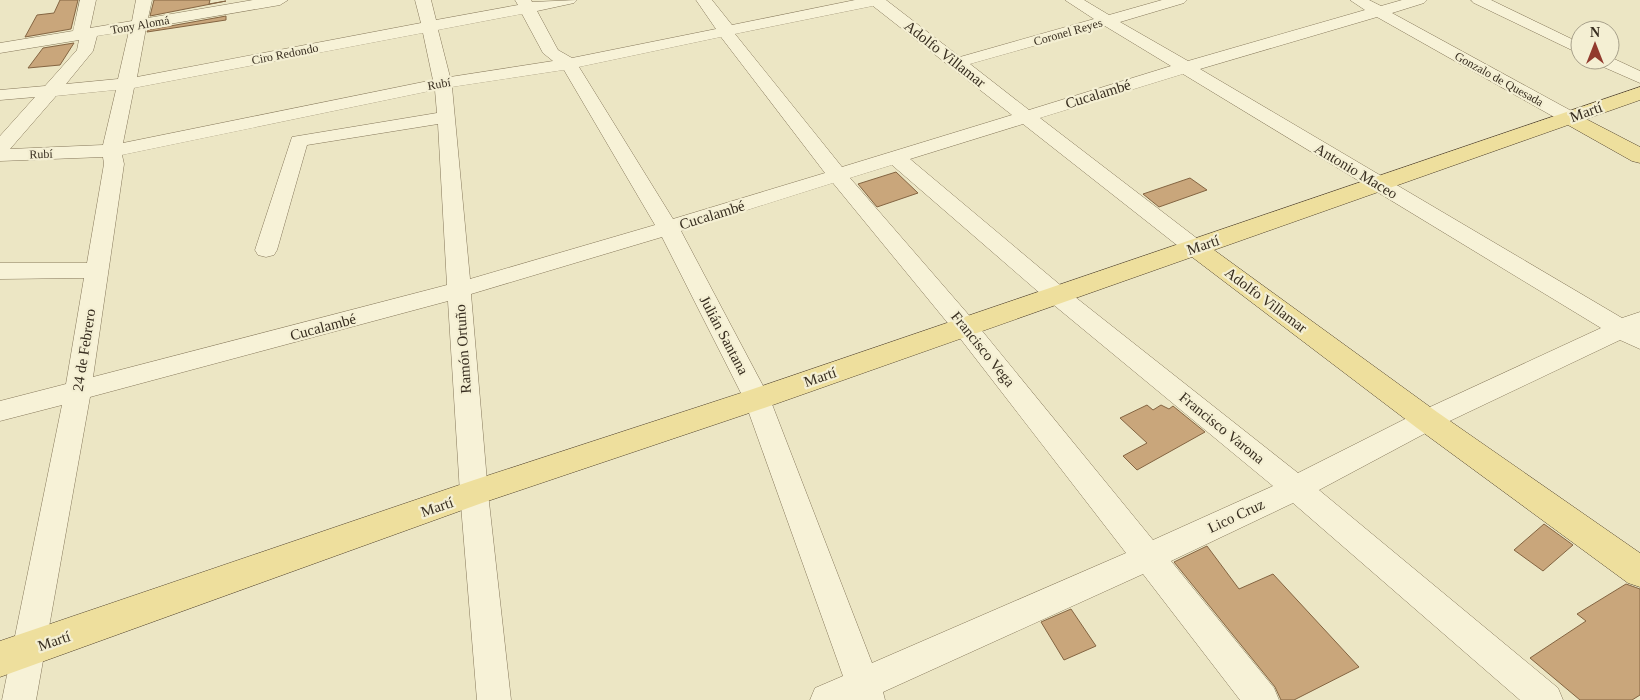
<svg xmlns="http://www.w3.org/2000/svg" width="1640" height="700" viewBox="0 0 1640 700" font-family="Georgia,serif">
<rect width="100%" height="100%" fill="#ece6c4"/>
<!-- building -->
<path fill="#c9a67b" stroke="#846542" d="M60 0H78L71 29 25 37 37 15 54 13Z
M154 0H210L209 4 226 1 150 16Z
M226 16V20L147 32 148 30Z
M74 43 60 65 28 68 43 48Z
M896 172 918 193 877 207 858 184Z
M1190 178 1207 190 1159 207 1143 194Z
M1147 405 1153 410 1161 405 1169 409 1173 406 1205 432 1137 470 1123 456 1147 443 1120 418Z
M1544 524 1573 545 1543 571 1514 550Z
M1207 546 1239 589 1273 574 1359 667 1294 700H1281L1275 687 1174 562Z
M1626 584 1640 589V695L1632 700H1580L1530 658 1586 621 1577 614Z
M1071 609 1096 646 1064 660 1041 622Z"/>
<g fill="none" stroke-linecap="round" stroke-linejoin="round">
<defs>
<path id="minor" d="M80 0H96L90 28 132 21 136 0H152L148 18 253 0H288L280 5 146 28 137 77 421 23 415 0H431L436 20 518 5 515 0H531L532 2 577 0 574 3 537 11 558 50 572 58 716 29 696 0H712L732 25 855 0H886L960 57 1094 19 1065 0H1084L1109 15 1162 0H1187L1184 3 1120 22 1188 61 1365 10 1350 0H1369L1381 6 1402 0H1427L1424 3 1392 13 1577 114 1579 118 1577 122H1563L1377 17 1200 69 1622 318 1640 312V349L1620 340 1437 427 1319 490 1558 688 1563 700H1520L1293 503 1171 561 1274 688 1279 700H1240L1143 574 883 692 885 700H810L815 688 843 676 744 399 662 237 471 294 488 493 511 700H477L460 493 448 301 90 397 36 700H2L62 405 0 421V401L66 384 84 278 0 279V263H87L104 164 103 157 0 161V136L35 97 0 100V90L45 86 77 50 79 40 0 53V43L73 31ZM873 6 1012 115 842 167 735 34ZM522 14 543 53 553 61 450 77 438 30ZM1105 26 1171 66 1029 110 970 64ZM129 31 118 79 66 84 93 51 97 36ZM423 33 433 80 123 143 134 88ZM721 37 825 173 673 219 579 67ZM564 70 655 225 470 279 452 87ZM1183 74 1601 328 1417 413 1298 473 1065 289 910 159 1023 124 1187 253 1195 255 1203 253 1206 248 1203 243 1040 118ZM116 90 103 145 10 149 56 96ZM435 90 437 113 292 137 255 250 258 255 266 257 274 255 277 250 307 145 438 124 447 285 93 377 124 164 122 155ZM892 165 1049 301 1273 486 1153 540 974 321 850 178ZM833 183 956 333 1126 553 872 663 770 399 681 231Z
M1471 0H1491L1580 43V54L1474 3Z
M1610 57 1640 71V83L1599 65 1596 61 1610 60Z"/>
<path id="major" d="M1640 87V100L1586 119 1640 147V163L1632 161 1568 125 1214 250 1437 412 1640 553V587L1628 583 1417 428 1192 257 767 407 482 503 0 677V641L474 480 747 391Z"/>
</defs>
<!-- minor casing -->
<use href="#minor" stroke="#86785b" stroke-width="1"/>
<!-- major casing -->
<use href="#major" stroke="#54452f" stroke-width="1"/>
<!-- minor -->
<use href="#minor" fill="#f7f2d7" fill-rule="evenodd"/>
<!-- major -->
<use href="#major" fill="#eedf9d" fill-rule="evenodd"/>
</g>
<g text-anchor="middle" stroke-width="4.5" stroke-linejoin="round" paint-order="stroke">
<!-- far-street labels -->
<g font-size="12" fill="#372d1f" stroke="#f4efd3">
<text transform="translate(140 25) rotate(-10)" y="4">Tony Alomá</text>
<text transform="translate(1068 32) rotate(-16)" y="4">Coronel Reyes</text>
<text transform="translate(285 54) rotate(-11)" y="4">Ciro Redondo</text>
<text transform="translate(1499 79) rotate(29)" y="4">Gonzalo de Quesada</text>
<text transform="translate(439 84) rotate(-10)" y="4">Rubí</text>
<text transform="translate(41 154) rotate(-2)" y="4">Rubí</text>
</g>
<!-- street labels -->
<g font-size="15" fill="#372d1f" stroke="#f4efd3">
<text transform="translate(945 54) rotate(38)" y="5">Adolfo Villamar</text>
<text transform="translate(1098 94) rotate(-17)" y="5">Cucalambé</text>
<text transform="translate(1586 112) rotate(-20)" y="5">Martí</text>
<text transform="translate(1356 171) rotate(31)" y="5">Antonio Maceo</text>
<text transform="translate(712 215) rotate(-17)" y="5">Cucalambé</text>
<text transform="translate(1203 245) rotate(-19)" y="5">Martí</text>
<text transform="translate(1266 300) rotate(37)" y="5">Adolfo Villamar</text>
<text transform="translate(323 327) rotate(-15)" y="5">Cucalambé</text>
<text transform="translate(724 335) rotate(62)" y="5">Julián Santana</text>
<text transform="translate(463 349) rotate(-94)" y="5">Ramón Ortuño</text>
<text transform="translate(983 349) rotate(51)" y="5">Francisco Vega</text>
<text transform="translate(84 350) rotate(-81)" y="5">24 de Febrero</text>
<text transform="translate(820 377) rotate(-19)" y="5">Martí</text>
<text transform="translate(1222 428) rotate(39)" y="5">Francisco Varona</text>
<text transform="translate(437 507) rotate(-19)" y="5">Martí</text>
<text transform="translate(1236 516) rotate(-25)" y="5">Lico Cruz</text>
<text transform="translate(54 641) rotate(-19)" y="5">Martí</text>
</g>
</g>
<!-- north arrow -->
<g transform="translate(1595 45)"><circle r="24" fill="#f4efd3" stroke="#a8a18b"/>
<path d="M0-4L9 19L0 12L-9 19Z" fill="#923b2e"/>
<text y="-8" font-size="14" font-weight="bold" text-anchor="middle" fill="#372d1f">N</text>
</g>
</svg>
